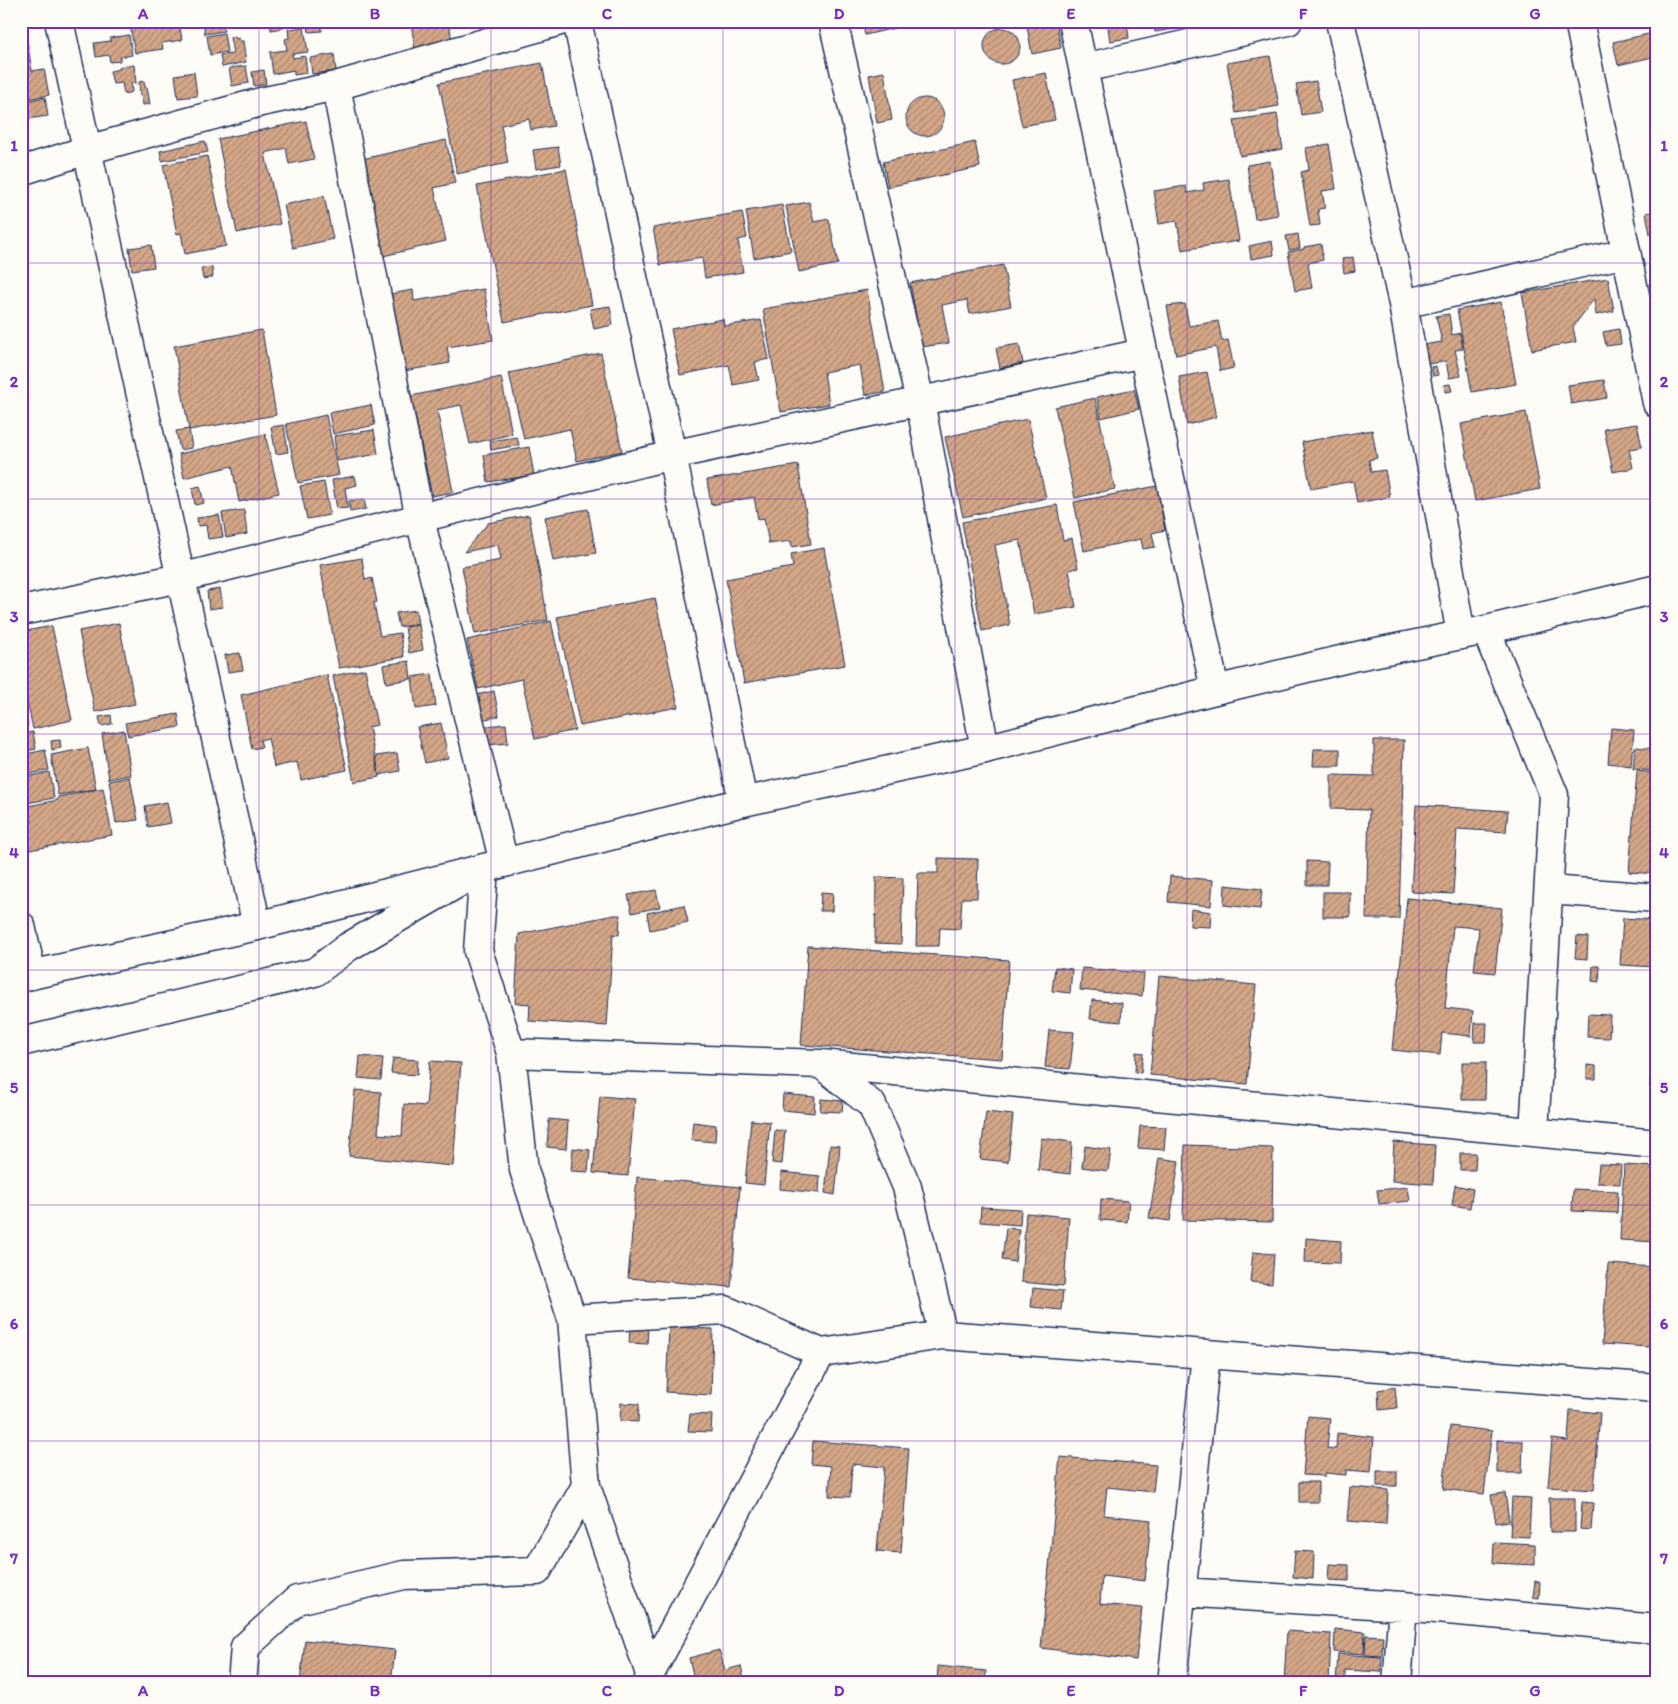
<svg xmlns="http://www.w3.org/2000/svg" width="1678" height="1704" viewBox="0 0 1678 1704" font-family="Itim,sans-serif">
<defs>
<pattern id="building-hatch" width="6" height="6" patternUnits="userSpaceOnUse" patternTransform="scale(1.25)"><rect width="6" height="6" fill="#d5a787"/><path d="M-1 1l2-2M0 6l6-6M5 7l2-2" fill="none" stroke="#ac8872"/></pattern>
</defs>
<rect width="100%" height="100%" fill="#fdfcf7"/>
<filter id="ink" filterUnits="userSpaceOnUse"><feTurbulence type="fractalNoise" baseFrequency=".02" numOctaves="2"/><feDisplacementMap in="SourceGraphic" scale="10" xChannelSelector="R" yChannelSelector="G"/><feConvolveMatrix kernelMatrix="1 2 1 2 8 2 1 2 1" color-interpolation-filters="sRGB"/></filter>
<g filter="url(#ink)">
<!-- building -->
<path fill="url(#building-hatch)" stroke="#1b2f5e" d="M79 21H96L80 24Z
M129 21H179L182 40 162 43 163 49 135 53Z
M203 21H222L224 31 205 34Z
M270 21H282L283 28 271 30Z
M307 21H321L322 31 309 32Z
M421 21H449L452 43 415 49 411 23Z
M862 21H925L865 35Z
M1026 21H1056L1061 48 1032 54Z
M1107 21H1127L1129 38 1110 41Z
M1153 21H1192L1193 26 1155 32Z
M304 27 308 52 292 54 293 58 305 56 307 73 294 75V70L273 74 270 52 287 50 285 39 289 38 288 29Z
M984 46a18 18 0 1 1 36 0a18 18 0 1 1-36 0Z
M1657 32V56L1618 65 1613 42Z
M224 33 227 52 210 55 207 36Z
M26 35 32 71 44 69 49 95 21 100V36Z
M129 35 132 55 120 57V61L110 62 109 55 96 57 94 43 111 41 110 38Z
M235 36 236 39 239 38 240 41H243L246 62 222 67 220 55 233 54 230 37Z
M334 54 336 71 312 74 310 58Z
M1270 56 1279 106 1236 113 1227 63Z
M542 63 554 126 531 130 529 119 501 125 508 163 457 174 439 83Z
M134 65 136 83H131L132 92 124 94 122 83 113 84 110 71 120 69 119 67Z
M246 66 249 83 232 86 229 68Z
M264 70 266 84 254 86 252 72Z
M194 72 197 96 178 98 175 75Z
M884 72 892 120 877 123 869 75Z
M1046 73 1055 120 1022 126 1012 80Z
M144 81 145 87H147L150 104 143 105 142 96H140L139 82Z
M1316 81 1321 112 1301 115 1296 84Z
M45 97 48 116 21 120V102Z
M906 117a19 19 0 1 1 38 0a19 19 0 1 1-38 0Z
M1277 114 1283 149 1240 156 1234 120Z
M306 121 314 159 289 164 286 148 265 153 280 224 237 233 218 139Z
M446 140 455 183 434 188 446 241 379 257 358 160Z
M205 141 208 152 162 161 160 151Z
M975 142 980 167 888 187 883 162Z
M1329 144 1336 189 1322 191 1325 208 1318 209 1320 225 1310 226 1301 172 1309 170 1306 148Z
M558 147 561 165 536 169 533 150Z
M207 156 226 246 185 254 181 233 177 234 163 165Z
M1270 161 1278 215 1255 219 1247 165Z
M566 169 592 305 504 322 477 186Z
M1229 179 1239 241 1182 250 1177 221 1159 224 1154 191 1186 186 1187 193 1204 190 1203 183Z
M324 196 333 239 293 248 284 205Z
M809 202 814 222 829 219 838 264 799 272 786 206Z
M782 205 791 251 754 258 746 211Z
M1657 211V233L1650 234 1646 213Z
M742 212 747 238 738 240 743 272 705 278 702 258 660 265 653 228Z
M1298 234 1300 248 1289 250 1286 236Z
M1272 241 1274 255 1251 259 1249 246Z
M1321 244 1323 260 1308 263 1312 288 1295 291 1288 252 1304 249V247Z
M151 245 154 267 132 270 129 248Z
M1353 257 1355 271 1344 273 1342 259Z
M1003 265 1011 306 970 314 967 300 942 305 949 343 922 347 910 283Z
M212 267 213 277 203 279 201 268Z
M1608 278 1614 311 1596 315 1594 299 1573 327 1576 342 1532 350 1522 293Z
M484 289 493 340 447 347 450 363 404 371 391 294 413 290 414 301Z
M867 290 885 392 865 395 860 365 824 372 829 404 781 412 763 309Z
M1501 302 1516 384 1472 392 1457 310Z
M1185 304 1189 326 1218 321 1222 341 1228 340 1234 368 1220 371 1216 347 1176 355 1167 306Z
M610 306 613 325 594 329 590 309Z
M1449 314 1452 335 1460 333 1463 349 1455 350 1461 376 1449 378 1446 361 1428 364 1423 345 1442 342 1436 316Z
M723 319 724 326 761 320 769 359 755 362 759 380 733 385 729 365 680 375 671 329Z
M1619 329 1621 344 1606 346 1603 332Z
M262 330 276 415 189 430 174 346Z
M1019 344 1023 363 1000 368 996 348Z
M601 353 622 451 577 461 570 429 524 439 509 373Z
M1436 366 1438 375 1433 376 1431 367Z
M1207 372 1216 417 1187 425 1179 377Z
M501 377 512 434 470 444 461 405 437 410 453 492 432 496 411 396Z
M1604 380 1607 398 1571 404 1568 385Z
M1450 384 1452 391 1445 392 1444 385Z
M1134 389 1139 409 1101 418 1097 397Z
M1095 398 1115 489 1075 498 1055 407Z
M371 405 375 425 333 434 329 413Z
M1526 412 1540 489 1475 501 1461 424Z
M326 415 339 475 298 483 286 424Z
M1028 419 1046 498 963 517 945 437Z
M1637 424 1642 447 1629 449 1633 468 1613 472 1604 429Z
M284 425 288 452 276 454 271 427Z
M189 429 192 448 180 450 176 431Z
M374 430 378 454 337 461 334 436Z
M1372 430 1377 458 1369 460 1371 472 1385 470 1390 497 1357 503 1353 481 1311 489 1302 442Z
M265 434 279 493 239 502 232 466 184 478 179 454Z
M517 437 519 445 491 450 490 441Z
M529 447 534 475 488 482 484 455Z
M798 465 811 544 792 547 791 541 769 544 764 518 758 519 754 497 711 505 707 480Z
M355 476 357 485 345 488 348 508 337 509 332 480Z
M324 482 330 515 307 519 300 486Z
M200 486 204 503 195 505 192 488Z
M1157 486 1165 530 1152 533 1155 547 1143 549 1141 539 1084 551 1074 502Z
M364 499 366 509 350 512 349 501Z
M1057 505 1063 540 1072 538 1078 568 1069 570 1076 607 1034 614 1020 540 995 545 1010 625 982 631 962 522Z
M588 509 596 553 553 561 545 517Z
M244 510 247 534 226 538 222 513Z
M219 515 223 537 208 539 206 525 198 526 197 518Z
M529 515 548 620 475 634 462 567 501 560 498 545 464 552 488 523Z
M824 548 845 665 744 683 726 579 793 567 791 554Z
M362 558 365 580 372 578 377 602 374 603 380 636 400 633 404 657 339 668 320 565Z
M220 589 223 607 209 609 207 591Z
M655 598 678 707 580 726 557 617Z
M416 610 418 624 399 627 396 613Z
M551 621 575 730 535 739 522 679 478 689 467 640Z
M119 623 135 704 95 712 79 631Z
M419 625 423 650 409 653 405 627Z
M52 626 72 720 33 729 21 673V632Z
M240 653 243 670 228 672 225 655Z
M409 661 411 679 386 683 383 665Z
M365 669 377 725 369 727 379 777 354 782 333 676Z
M432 674 436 706 416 709 412 677Z
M327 675 347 770 301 780 297 762 274 767 268 738 260 740 262 747 252 749 241 695Z
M21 688 28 725 21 726Z
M494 691 499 716 481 720 476 695Z
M178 714 180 727 128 736 125 723Z
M111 715 112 724 101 726 99 717Z
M441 723 448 758 425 763 417 727Z
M506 724 508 743 488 745 486 726Z
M1611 728 1634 730 1631 766 1608 763Z
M124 730 131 775 109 779 102 734Z
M33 732 36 749 21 752V734Z
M60 740 61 748 52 750 51 741Z
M1374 740H1404L1399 919H1366L1369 810 1331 809V775L1374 776Z
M1635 747 1657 749V771L1633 769Z
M88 748 96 789 58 795 51 755Z
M1314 749H1340V766H1313Z
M45 750 49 770 21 776V755Z
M397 753 400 771 379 775 376 756Z
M1637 771 1657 773V874L1629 872Z
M49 772 54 798 21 804V778Z
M130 777 138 820 116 823 109 781Z
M103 788 112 835 24 851 21 824 32 822 28 806 58 800V797Z
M167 802 171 823 148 827 145 806Z
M1416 805 1508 811 1506 832 1457 829 1453 894 1411 892Z
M938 858 978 859 977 898H962L960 929 940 928 939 946H916L918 873H938Z
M1307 861 1328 862 1327 885H1307Z
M1170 876 1213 880 1211 906 1168 902Z
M876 877 903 878 901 944 875 943Z
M1225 885 1262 889 1260 909 1224 905Z
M656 890 660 907 632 913 628 895Z
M821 892 833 893 832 911H820Z
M1323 892H1350V917H1323Z
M1407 898 1502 908 1495 973 1474 971 1479 928 1453 926 1445 1008 1473 1011 1471 1036 1442 1033 1440 1055 1392 1050Z
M684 905 688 922 650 930 647 913Z
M1191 909 1211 912 1210 927 1190 926Z
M614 915H620L619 935 613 934 607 1026 529 1021 530 1004 515 1003 519 934Z
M1623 918 1657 920V1000H1655L1656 967 1620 965Z
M1577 936 1588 937 1587 959 1575 958Z
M808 946 1009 960 1002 1059 801 1045Z
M1593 966H1600L1599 982 1592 981Z
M1055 967 1072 969 1070 993 1052 991Z
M1082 968 1144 973 1142 996 1080 990Z
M1159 976 1256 985 1247 1084 1150 1075Z
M1092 1000 1122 1003 1121 1022 1090 1019Z
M1588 1014 1610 1015 1609 1038 1587 1037Z
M1653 1021 1657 1022V1088L1650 1087Z
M1475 1023H1487L1486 1042H1474Z
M1049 1030 1074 1032 1070 1069 1045 1067Z
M1136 1052 1143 1053 1141 1073 1135 1072Z
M360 1056 383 1058 381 1080 358 1078Z
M393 1058 418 1060 417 1075 391 1073Z
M430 1061 461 1063 453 1166 349 1156 355 1090 381 1092 378 1134 402 1136 404 1104 426 1106Z
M1462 1062H1486L1485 1100H1462Z
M1587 1065 1596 1066V1079H1587Z
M783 1094 815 1097 814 1113 782 1110Z
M600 1096 635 1099 628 1176 593 1173Z
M821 1099 843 1101 842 1112 820 1111Z
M986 1112 1013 1115 1008 1162 980 1159Z
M549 1119 568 1121 566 1149 547 1147Z
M751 1120 770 1122 764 1185 745 1183Z
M693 1122 716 1125 715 1142 691 1140Z
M1140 1126 1166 1127 1164 1150 1138 1148Z
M775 1130 785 1131 782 1164 772 1163Z
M1041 1138 1072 1142 1070 1174 1038 1170Z
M1394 1142 1435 1145 1433 1184 1392 1181Z
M830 1145 840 1146 835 1195 825 1193Z
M1185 1145 1273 1148 1272 1222 1183 1220Z
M1085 1146 1111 1150 1108 1171 1082 1167Z
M573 1148 590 1150 588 1172 571 1171Z
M1460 1153H1476L1475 1170H1460Z
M1159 1158 1179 1161 1170 1221 1149 1218Z
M1599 1164 1621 1165 1620 1184 1597 1183Z
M1624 1165 1657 1167V1242L1620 1240Z
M781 1172 820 1176 819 1193 780 1189Z
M637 1177 740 1187 731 1287 628 1278Z
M1455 1185 1473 1189 1470 1208 1452 1205Z
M1408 1187 1410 1201 1379 1204 1377 1190Z
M1573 1189 1618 1191 1617 1213 1572 1211Z
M1101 1199 1129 1201 1127 1222 1100 1220Z
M981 1207 1021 1209 1020 1225 980 1222Z
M1026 1213 1069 1217 1064 1286 1021 1282Z
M1006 1228 1019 1229 1015 1262 1002 1260Z
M1306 1238 1341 1241 1340 1263 1305 1262Z
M1253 1252 1274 1254 1272 1284 1250 1282Z
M1608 1264 1655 1267 1649 1347 1602 1344Z
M1033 1288 1063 1291 1061 1310 1031 1307Z
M630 1327 648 1328 647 1344 629 1343Z
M669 1327 713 1329 711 1395 666 1392Z
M1395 1387 1397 1408 1379 1410 1378 1390Z
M621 1403 639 1404 638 1422 620 1421Z
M1570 1410 1600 1413 1594 1490 1548 1487 1552 1439 1568 1441Z
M690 1414 712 1415 711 1432 688 1431Z
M1308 1416 1330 1418 1327 1448 1336 1449 1337 1433 1374 1437 1371 1472 1346 1470V1475L1325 1473V1476L1303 1475Z
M1450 1426 1492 1431 1484 1494 1443 1489Z
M1497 1440 1523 1441 1522 1473H1497Z
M813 1441 909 1448 901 1553 877 1551 884 1467 852 1464 850 1497 829 1496 831 1466 811 1464Z
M1060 1457 1156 1465 1153 1492 1107 1487 1104 1515 1151 1520 1145 1581 1102 1576 1100 1604 1142 1608 1136 1660 1041 1648Z
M1377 1471H1397V1486H1377Z
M1299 1482H1318V1502H1299Z
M1350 1487 1388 1490 1386 1524 1347 1521Z
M1505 1493 1509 1521 1496 1523 1491 1495Z
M1512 1497 1531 1498 1529 1537 1510 1536Z
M1549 1498H1575V1532H1550Z
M1582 1502 1593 1503 1591 1530 1580 1529Z
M1494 1542 1535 1544V1565L1493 1563Z
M1295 1551 1314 1552 1313 1579 1293 1577Z
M1329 1564 1349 1565V1581L1328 1580Z
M1535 1581 1540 1582 1539 1598 1533 1597Z
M1335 1629 1365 1632 1364 1654 1334 1652Z
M1287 1631 1331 1634 1329 1683H1284Z
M1366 1635 1383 1636 1382 1656 1365 1655Z
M305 1640 395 1650 391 1683H300Z
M719 1650 725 1670 741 1666 745 1683H695L689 1658Z
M1338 1654 1382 1657 1381 1672 1345 1670V1683H1336Z
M938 1666 986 1671 985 1683H937Z"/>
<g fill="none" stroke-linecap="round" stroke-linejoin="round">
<defs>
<path id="street" d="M59 21 257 926
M577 21 672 455 743 802
M833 21 920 401 985 749
M1073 21 1215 690
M1340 21 1403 304 1461 635
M1579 21 1657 403
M1084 68 1288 21
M336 86 420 519 504 863
M21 171 87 150 261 102 336 86 560 21
M1403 304 1626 253
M21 611 180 578 672 455 1143 353
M1486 630 1554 795 1534 1132
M1549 890 1657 898
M21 926 32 975
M21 1042 315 972 348 947 484 868 478 951 511 1053 524 1170 572 1319 586 1486 537 1571 404 1575 297 1600 245 1647 242 1683
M511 1053 821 1064 1657 1144
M821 1064 872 1105 907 1187 943 1335 1206 1354 1172 1683
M572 1319 725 1310 821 1353
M1206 1354 1657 1388
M586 1486 650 1674
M1181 1592 1403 1606 1657 1629
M648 1683 650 1674 821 1353 943 1335
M1397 1683 1403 1606"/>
<path id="primary" d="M21 977 257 926 743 802 985 749 1215 690 1357 656 1486 630 1657 589"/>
</defs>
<!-- street casing -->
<use href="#street" stroke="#1b2f5e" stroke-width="31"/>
<!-- primary casing -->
<use href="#primary" stroke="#1b2f5e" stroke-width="31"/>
<!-- street -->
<use href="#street" stroke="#fdfcf7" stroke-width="28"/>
<!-- primary -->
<use href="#primary" stroke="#fdfcf7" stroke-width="28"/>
</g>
</g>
<!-- grid -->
<path fill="none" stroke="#7b2cbf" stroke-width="1" stroke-opacity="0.55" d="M259 21V1683M491 21V1683M723 21V1683M955 21V1683M1187 21V1683M1419 21V1683M21 263H1657M21 499H1657M21 734H1657M21 970H1657M21 1205H1657M21 1441H1657"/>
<!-- margin -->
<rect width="1678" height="1704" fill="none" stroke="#fdfcf7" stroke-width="55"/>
<rect x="28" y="28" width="1622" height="1648" fill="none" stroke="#7b2cbf" stroke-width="2"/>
<g font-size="16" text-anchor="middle" font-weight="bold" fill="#7b2cbf">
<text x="143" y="19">A</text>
<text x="375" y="19">B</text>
<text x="607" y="19">C</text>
<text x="839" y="19">D</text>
<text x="1071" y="19">E</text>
<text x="1303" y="19">F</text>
<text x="1535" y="19">G</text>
<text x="14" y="151">1</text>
<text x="1664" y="151">1</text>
<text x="14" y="387">2</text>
<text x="1664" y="387">2</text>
<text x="14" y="622">3</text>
<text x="1664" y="622">3</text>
<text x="14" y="858">4</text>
<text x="1664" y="858">4</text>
<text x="14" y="1093">5</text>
<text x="1664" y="1093">5</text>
<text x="14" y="1329">6</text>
<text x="1664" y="1329">6</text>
<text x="14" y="1564">7</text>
<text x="1664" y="1564">7</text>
<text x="143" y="1696">A</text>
<text x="375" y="1696">B</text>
<text x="607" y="1696">C</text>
<text x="839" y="1696">D</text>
<text x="1071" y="1696">E</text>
<text x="1303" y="1696">F</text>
<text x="1535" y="1696">G</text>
</g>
</svg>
